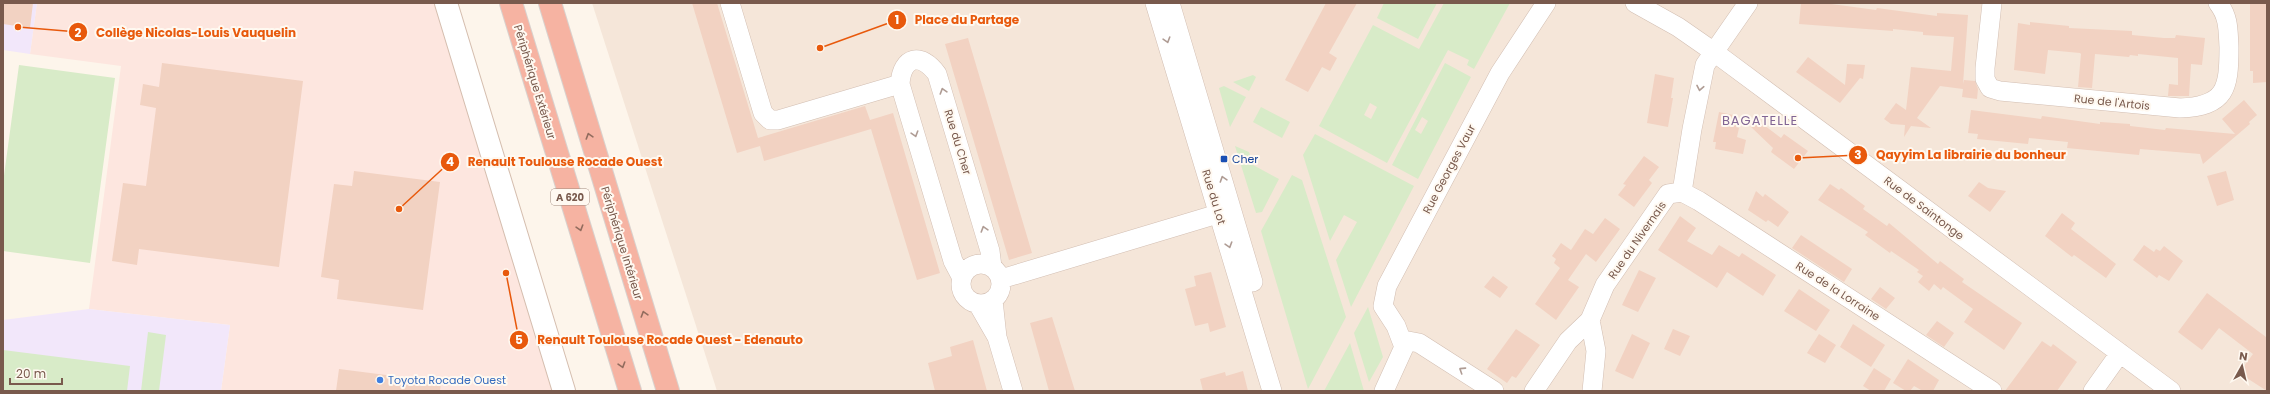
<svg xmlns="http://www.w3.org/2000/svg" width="2270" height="394" viewBox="0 0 2270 394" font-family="Poppins,sans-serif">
<rect width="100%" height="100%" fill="#fdf5eb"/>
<!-- residential -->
<path fill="#f5e6d9" d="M592 3H2267V391H717Z"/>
<!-- commercial -->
<path fill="#fde6df" d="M37 3H440L554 391H221L230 325 89 309 121 66 30 54Z"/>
<!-- education -->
<path fill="#f2e7fa" d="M3 3H37L30 54 3 50Z
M89 309 230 325 221 391H3V320Z"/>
<!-- green -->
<path fill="#d8ebc8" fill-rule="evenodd" d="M1384 3H1437L1418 39 1377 18Z
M1444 3H1510L1474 69 1467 65 1469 60 1448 50 1387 163 1319 126 1373 25 1419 49ZM1370 103 1377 107 1371 119 1364 115Z
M1445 63 1471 77 1418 179 1392 165ZM1422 117 1428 121 1421 134 1415 130Z
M19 65 115 78 90 263 3 251V183Z
M1253 75 1256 77 1249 91 1233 82Z
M1224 86 1246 97 1230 127 1219 88Z
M1261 107 1290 122 1282 138 1253 122Z
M1315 134 1414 186 1351 307 1336 260 1357 222 1344 215 1330 241 1303 155Z
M1235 146 1249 152 1253 165 1279 179 1262 212 1256 213Z
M1292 175 1302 180 1346 317 1308 389 1261 231Z
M1368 307 1383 357 1369 382 1354 333Z
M148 332 166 335 159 391H141Z
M1350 343 1364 391H1324Z
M3 350 130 366 127 391H3Z"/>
<!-- building -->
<path fill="#f2d2c2" d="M3 3H33L30 28 3 24Z
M692 3H717L758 138 865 106 870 120 893 113 940 273 917 280 871 129 764 161 760 146 737 153Z
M1326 3H1357L1329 53 1337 58 1330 71 1322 67 1308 92 1285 80Z
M1801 3H1824L1876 10 1877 8 1937 16V13L1968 15 1963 84 1964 80 1975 81 1978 89 1977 99 1962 97 1963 89 1940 86 1917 118 1931 128 1911 126 1904 137 1905 125 1891 124 1884 119 1896 103 1906 110 1911 67 1951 71 1954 37 1923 35V32L1893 29V31L1799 24Z
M2250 3H2267V82L2253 83V71H2250Z
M2030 22 2069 26V28L2132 31V35L2164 38H2175L2176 35 2205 38 2202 65 2191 64 2189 96H2168L2169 84 2178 85V58L2138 54V56L2130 55 2129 57 2095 54 2092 88 2078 87 2081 54 2080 53 2048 50 2045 74 2014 70 2018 23 2030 25Z
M968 38 1032 253 1009 260 945 44Z
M1808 57 1845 85 1847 64 1865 65 1863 79 1860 78 1840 103 1796 72Z
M162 63 303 81 279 267 139 249 137 265 112 261 123 183 146 186 156 108 140 105 143 84 159 87Z
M1655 74 1674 78 1671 98H1673L1668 127 1647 123Z
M2244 100 2257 115 2249 122 2250 124 2203 164 2200 154 2140 149 2139 155 2067 148 2068 142 2029 138 2028 144 1977 139 1978 134 1968 133 1971 110 2041 119 2042 116 2100 124V122L2130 124V126L2165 130 2166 128 2235 134 2222 119Z
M1719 112 1738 116 1736 127 1739 128 1737 137 1746 140 1743 154 1715 149 1716 142H1713Z
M1756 119 1781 138 1784 134 1808 151 1794 169 1771 152 1773 148 1750 126Z
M1644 156 1659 167 1649 180 1652 183 1634 207 1618 195 1626 185 1623 184Z
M354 171 440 182 423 310 337 299 339 280 321 277 334 184 352 186Z
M2226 171 2234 200 2217 206 2207 176Z
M1979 182 1988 188 2006 191 1990 212 1968 196Z
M1830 184 1839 190 1841 188 1865 206 1863 209 1887 226 1889 223 1938 264 1940 261 1964 279 1962 282 2022 323 2004 350 1964 322 1973 309 1943 287 1941 290 1934 284 1929 291 1918 282 1923 276 1917 272 1919 270 1891 251 1890 253 1865 235 1868 232 1818 200Z
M1756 191 1763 197 1765 194 1789 212 1778 227 1768 220 1766 222 1748 210Z
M2062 213 2075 223 2071 229 2116 264 2106 278 2074 255 2072 257 2045 236Z
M1680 216 1696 228 1687 241 1712 255 1719 245 1739 257 1742 253 1776 275 1763 296 1727 272 1717 288 1658 250Z
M1605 218 1620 229 1596 262 1586 254 1568 280 1579 287 1556 320 1535 304 1560 268 1554 263 1556 259 1552 256 1561 243 1571 250 1585 229 1593 234Z
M1801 235 1852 269 1844 282 1792 248Z
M2144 245 2154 252 2156 249 2160 251 2164 246 2183 261 2169 281 2159 275 2157 278 2133 260Z
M1639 270 1656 278 1638 312 1622 305Z
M1211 272 1226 327 1210 332 1208 323 1195 326 1185 289 1196 286 1194 276Z
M1493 276 1508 287 1500 298 1484 287Z
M1880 287 1895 298 1886 309 1871 299Z
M1799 289 1830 310 1816 331 1784 311Z
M2207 293 2266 337 2267 335V391L2239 373 2253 354 2219 328 2202 350 2178 332Z
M1052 317 1075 391H1049L1030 323Z
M1937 321 1954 333 1944 347 1926 335Z
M1853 324 1885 345 1871 367 1840 347Z
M1516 329 1540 345 1516 378 1512 376 1507 383 1487 369Z
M1673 329 1690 336 1680 356 1664 349Z
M1632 334 1650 343 1633 379 1615 371Z
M1819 334 1836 345 1825 363 1807 353Z
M973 340 987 391H935L928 363 952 356 950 347Z
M2042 341 2051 347 2053 344 2077 362 2057 391H2005Z
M1908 359 1939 380 1933 391H1923L1914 386 1910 391H1906L1893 383Z
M1874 368 1891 379 1884 391H1871L1863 386Z
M339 369 441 382 440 391H336Z
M1243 371 1248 391H1203L1200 379 1225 372 1226 376Z"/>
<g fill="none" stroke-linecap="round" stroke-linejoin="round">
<defs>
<path id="street" d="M730 3 763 113 770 120H778L900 84
M1155 3 1272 391
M1170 3 1253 282
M1635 3 1678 27 1714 52 2171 391
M1992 3 1985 68V79L1990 88 2000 91 2180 108C2226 106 2229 89 2229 47 2228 30 2229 17 2218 3
M1682 192 1699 201 1992 391
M1682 192 1692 129 1705 65 1748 3
M961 284a20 20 0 1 1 40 0a20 20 0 1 1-40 0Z
M962 278 953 261 900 84C902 56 921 52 937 74L990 251 992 267
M1001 279 1231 210
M978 304 997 337 993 300
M1590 320 1596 351 1592 391
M997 337 1013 391
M1403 340 1419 343 1494 391
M1384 391 1404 347 1396 326 1383 306 1387 286 1500 73 1546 3
M1534 391 1568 341 1590 320 1605 285 1668 194 1682 192
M2093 391 2120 353"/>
<path id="secondary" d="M446 3 564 391"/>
<path id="highway" d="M511 3 630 391
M550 3 668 391"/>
</defs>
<!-- street casing -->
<use href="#street" stroke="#d2beb2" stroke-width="20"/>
<!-- secondary casing -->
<use href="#secondary" stroke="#d5beaf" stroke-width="24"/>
<!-- highway casing -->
<use href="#highway" stroke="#d9d1cd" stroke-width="24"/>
<!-- street -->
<use href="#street" stroke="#fff" stroke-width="19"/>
<!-- secondary -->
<use href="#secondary" stroke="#fff" stroke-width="22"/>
<!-- highway -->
<use href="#highway" stroke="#f6b3a2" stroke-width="22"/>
</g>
<!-- one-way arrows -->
<defs><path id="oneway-chevron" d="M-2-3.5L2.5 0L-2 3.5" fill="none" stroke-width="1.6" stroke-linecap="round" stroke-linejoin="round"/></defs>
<g stroke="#af9c94">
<use href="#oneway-chevron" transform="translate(1167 40) rotate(73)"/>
<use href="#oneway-chevron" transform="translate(1700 88) rotate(101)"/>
<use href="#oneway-chevron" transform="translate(943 91) rotate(-107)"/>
<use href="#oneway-chevron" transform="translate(915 134) rotate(73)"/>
<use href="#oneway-chevron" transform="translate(1223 179) rotate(-108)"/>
<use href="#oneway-chevron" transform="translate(984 229) rotate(-107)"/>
<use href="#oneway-chevron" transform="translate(1229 245) rotate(73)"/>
<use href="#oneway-chevron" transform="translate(1462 370) rotate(-147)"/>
</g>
<g stroke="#926c5e">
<use href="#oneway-chevron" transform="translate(589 136) rotate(-107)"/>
<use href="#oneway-chevron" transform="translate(580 228) rotate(73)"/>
<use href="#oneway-chevron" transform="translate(644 314) rotate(-107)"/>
<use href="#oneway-chevron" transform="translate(622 365) rotate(73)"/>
</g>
<!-- markers -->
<rect fill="#1a4fb4" stroke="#fff9f1" stroke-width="1.5" x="1220" y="155" width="8" height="8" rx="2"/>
<circle fill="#3f7fe0" stroke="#fff9f1" stroke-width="1.5" cx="380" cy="380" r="4"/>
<g text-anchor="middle" stroke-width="4" stroke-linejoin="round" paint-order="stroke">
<!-- shield labels -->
<rect fill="#fff9f1" stroke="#a18a7e" stroke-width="1" x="551" y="189" width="38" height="16" rx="3"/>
<g font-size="10" font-weight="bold" fill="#795a4d">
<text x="570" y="201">A 620</text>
</g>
<!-- street labels -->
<g font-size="11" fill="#795a4d" stroke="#fff9f1">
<text transform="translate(535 82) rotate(73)" y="4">Périphérique Extérieur</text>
<text transform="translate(2112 102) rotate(6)" y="4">Rue de l'Artois</text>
<text transform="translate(958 142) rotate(73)" y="4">Rue du Cher</text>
<text transform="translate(1449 169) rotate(-62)" y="4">Rue Georges Vaur</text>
<text transform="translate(1214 197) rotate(73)" y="4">Rue du Lot</text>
<text transform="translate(1924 208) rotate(37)" y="4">Rue de Saintonge</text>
<text transform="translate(1637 240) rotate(-55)" y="4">Rue du Nivernais</text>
<text transform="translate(622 243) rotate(73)" y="4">Périphérique Intérieur</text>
<text transform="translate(1838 291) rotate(33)" y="4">Rue de la Lorraine</text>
</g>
<!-- transit labels -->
<g font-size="11" fill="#164399" stroke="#fff9f1" text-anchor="start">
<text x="1232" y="163">Cher</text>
</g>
<!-- shop labels -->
<g font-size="11" fill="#366cbe" stroke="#fff9f1" text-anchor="start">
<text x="388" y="384">Toyota Rocade Ouest</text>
</g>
<!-- quarter labels -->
<g font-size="13" letter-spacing="1" fill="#816594" stroke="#fff9f1">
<text x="1760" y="125">BAGATELLE</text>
</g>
</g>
<!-- callouts -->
<path fill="none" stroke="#e8590c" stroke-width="1.5" d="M820 48L897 20M18 27L78 32M1798 158L1858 155M399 209L450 162M506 273L519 340"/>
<g fill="#e8590c" stroke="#fff9f1" stroke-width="1.5">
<circle cx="820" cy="48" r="4"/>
<circle cx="18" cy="27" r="4"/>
<circle cx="1798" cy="158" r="4"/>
<circle cx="399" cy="209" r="4"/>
<circle cx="506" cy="273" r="4"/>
<circle cx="897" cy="20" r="10"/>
<circle cx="78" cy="32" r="10"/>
<circle cx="1858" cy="155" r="10"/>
<circle cx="450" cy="162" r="10"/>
<circle cx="519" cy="340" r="10"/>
</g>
<g font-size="12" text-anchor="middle" font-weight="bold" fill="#fff">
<text x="897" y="24">1</text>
<text x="78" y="37">2</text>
<text x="1858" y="159">3</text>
<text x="450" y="166">4</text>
<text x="519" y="344">5</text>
</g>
<g font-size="12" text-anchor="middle" font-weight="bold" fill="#e8590c" stroke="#fff9f1" stroke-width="4" stroke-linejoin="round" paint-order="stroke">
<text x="967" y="24">Place du Partage</text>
<text x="196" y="37">Collège Nicolas-Louis Vauquelin</text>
<text x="1971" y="159">Qayyim La librairie du bonheur</text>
<text x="565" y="166">Renault Toulouse Rocade Ouest</text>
<text x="670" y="344">Renault Toulouse Rocade Ouest - Edenauto</text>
</g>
<!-- border -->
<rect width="2270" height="394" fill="none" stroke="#795a4d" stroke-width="8"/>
<!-- north arrow -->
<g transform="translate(2242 366) rotate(8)" stroke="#fff9f1" stroke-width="3" paint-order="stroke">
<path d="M0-3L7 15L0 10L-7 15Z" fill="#795a4d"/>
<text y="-6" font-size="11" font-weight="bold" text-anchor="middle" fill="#795a4d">N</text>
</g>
<!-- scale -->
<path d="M10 378v6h52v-6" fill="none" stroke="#795a4d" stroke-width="2"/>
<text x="16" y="378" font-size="12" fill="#795a4d" stroke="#fff9f1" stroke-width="3" paint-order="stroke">20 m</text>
</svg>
